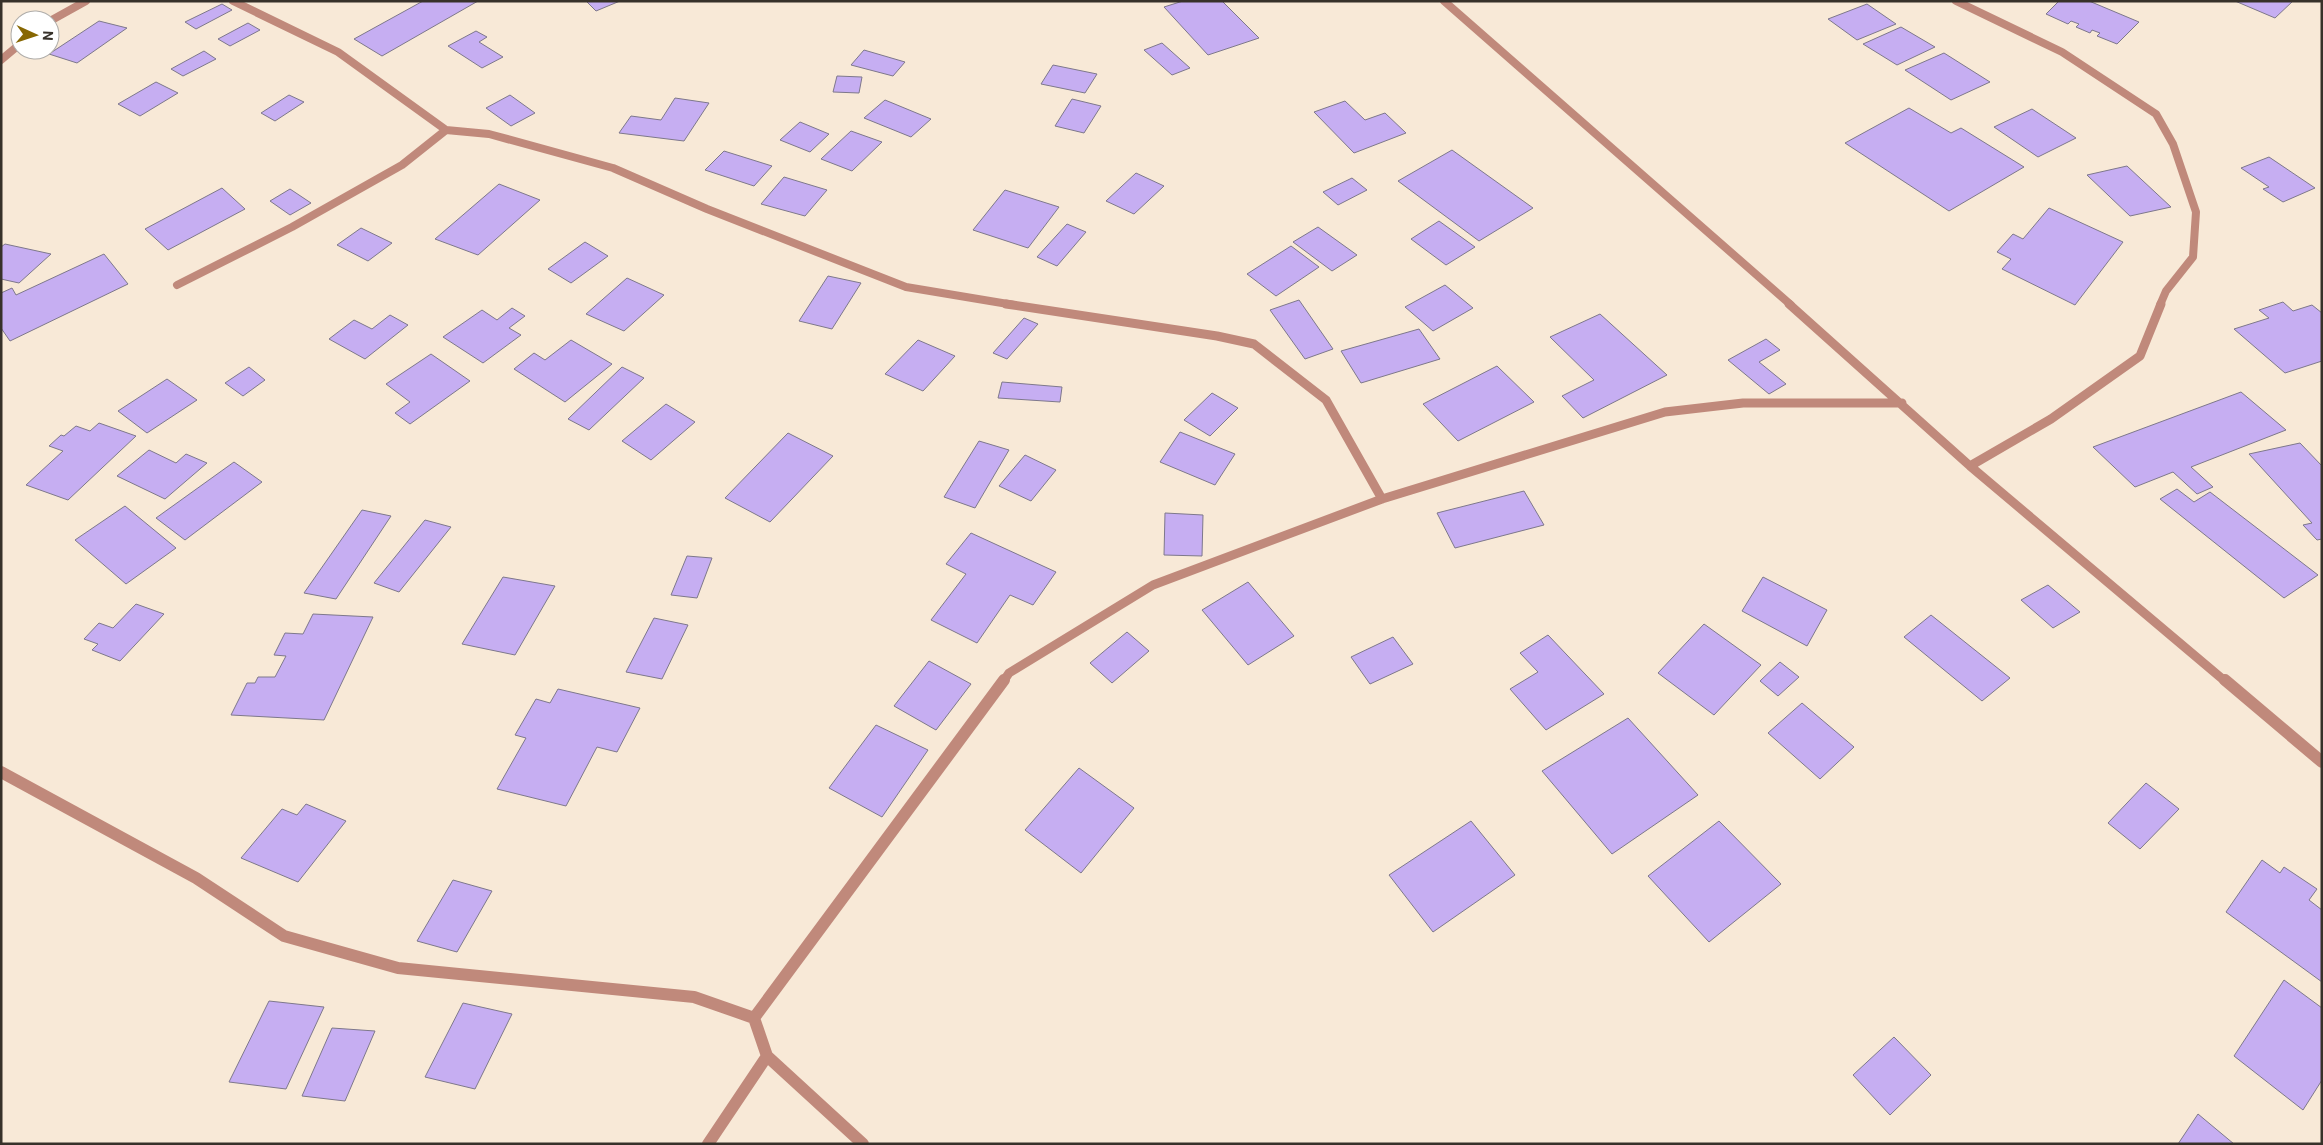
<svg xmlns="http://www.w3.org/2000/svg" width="2323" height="1145" viewBox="0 0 2323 1145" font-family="Roboto,sans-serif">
<rect width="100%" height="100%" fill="#f8e9d7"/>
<!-- building -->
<path fill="#c6aef2" stroke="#7e788b" d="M423 1H478L382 56 354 39Z
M586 1H620L596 11Z
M1183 1H1222L1259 38 1208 55 1164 7Z
M2059 1H2089L2139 22 2117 44 2097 36 2100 33 2092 30 2090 33 2076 27 2079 24 2071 21 2068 24 2046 14Z
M2235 1H2293L2275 18Z
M222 4 232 10 196 29 185 22Z
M1867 4 1896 24 1857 40 1828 19Z
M99 21 127 28 77 63 49 54Z
M248 23 260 30 230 46 218 39Z
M1901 27 1935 47 1897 65 1863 44Z
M476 31 487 37 479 42 503 57 482 68 448 46Z
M1162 43 1190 68 1172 75 1144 50Z
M864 50 905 62 893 76 851 65Z
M204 51 216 59 183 76 171 69Z
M1944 53 1990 82 1951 100 1905 70Z
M1053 65 1097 74 1085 93 1041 84Z
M837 76 862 77 859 93 833 92Z
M156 82 178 93 140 116 118 104Z
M289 95 304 102 275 121 261 113Z
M510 95 535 113 511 126 486 108Z
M675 98 709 103 684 141 619 133 631 116 661 120Z
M1072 99 1101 106 1084 133 1055 126Z
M885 100 931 119 911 137 864 118Z
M1345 101 1365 120 1385 113 1406 133 1354 153 1314 112Z
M1909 108 1951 133 1961 128 2024 167 1949 211 1845 143Z
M2032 109 2076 138 2038 157 1994 127Z
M800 122 829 134 810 152 780 140Z
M851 131 882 142 852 171 821 159Z
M1452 150 1533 208 1479 241 1398 181Z
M724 151 772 166 754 186 705 170Z
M2269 157 2315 188 2283 202 2263 189 2269 187 2241 168Z
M2127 166 2171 207 2130 216 2087 175Z
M1136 173 1164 186 1134 214 1106 201Z
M784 177 827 190 805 216 761 204Z
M1352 178 1367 190 1338 205 1323 192Z
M499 184 540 200 478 255 435 239Z
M222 188 245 209 168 250 145 229Z
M290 189 311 203 290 215 270 201Z
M1005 190 1059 207 1028 248 973 230Z
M2049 208 2123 242 2075 305 2002 269 2011 259 1997 252 2013 234 2023 239Z
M1439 221 1475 247 1446 265 1411 239Z
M1067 224 1086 232 1057 266 1037 257Z
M1318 227 1357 255 1332 271 1293 242Z
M361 228 392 243 368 261 337 245Z
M585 242 608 256 571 283 548 269Z
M5 244 51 254 19 283 1 279V247Z
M1291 246 1319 267 1276 296 1247 274Z
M104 254 128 284 10 341 1 328V293L12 288 16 295Z
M828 276 861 283 832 329 799 321Z
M627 278 664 295 624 331 586 314Z
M1445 285 1473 308 1433 331 1405 307Z
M1299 300 1333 349 1305 359 1270 310Z
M2283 302 2293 311 2312 305 2322 313V361L2285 373 2234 329 2269 318 2259 310Z
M512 308 525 316 509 328 521 335 483 363 443 337 482 310 497 320Z
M1600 314 1667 375 1583 418 1562 396 1594 380 1550 337Z
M390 315 408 325 365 359 329 339 354 320 372 329Z
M1024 318 1038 324 1007 359 993 353Z
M1419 329 1440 359 1361 383 1341 351Z
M1766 339 1780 350 1759 362 1786 384 1769 394 1728 360Z
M571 340 612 364 565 402 514 369 534 353 545 360Z
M918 340 955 356 923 391 885 374Z
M431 354 470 381 410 424 395 413 410 402 386 384Z
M1497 366 1534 402 1458 441 1423 404Z
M249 367 265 380 243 396 225 383Z
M622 367 644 378 589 430 568 419Z
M167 379 197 400 147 433 118 411Z
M1002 382 1062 387 1060 402 998 398Z
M2241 392 2286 430 2191 467 2213 487 2197 494 2173 472 2135 487 2093 447Z
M1212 393 1238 408 1210 436 1184 420Z
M666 404 695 422 651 460 622 441Z
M99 423 136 436 68 500 26 485 63 451 49 446 61 435 64 436 76 426 90 431Z
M1180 432 1235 454 1215 485 1160 462Z
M788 433 833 456 770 522 725 498Z
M979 441 1009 450 975 508 944 497Z
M2300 443 2322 466V539L2317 540 2303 525 2312 523 2249 454Z
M149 450 176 463 186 454 207 463 165 499 117 476Z
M1025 455 1056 470 1031 501 999 486Z
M234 462 262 482 185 540 156 518Z
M2177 489 2194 502 2210 492 2318 575 2284 598 2160 499Z
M1524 491 1544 525 1455 548 1437 513Z
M125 506 176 548 126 584 75 540Z
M362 510 391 516 336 599 304 593Z
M1165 513 1203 515 1202 556 1164 555Z
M425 520 451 527 399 592 374 583Z
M971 533 1056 572 1033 605 1010 595 977 643 931 620 966 574 946 564Z
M687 556 712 558 697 598 671 595Z
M503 577 555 586 515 655 462 644Z
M1763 577 1827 610 1807 646 1742 611Z
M1248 582 1294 636 1248 665 1202 610Z
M2048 585 2080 612 2053 628 2021 600Z
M136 604 164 614 120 661 92 650 98 644 84 639 99 623 113 628Z
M313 614 373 617 324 720 231 715 247 683H255L258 677H275L286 656 274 655 285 633 303 634Z
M1931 615 2010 678 1982 701 1904 637Z
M654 618 688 625 662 679 626 672Z
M1704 624 1761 665 1714 715 1658 673Z
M1127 632 1149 651 1112 683 1090 663Z
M1548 635 1604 694 1546 730 1510 689 1538 672 1520 653Z
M1393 637 1413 664 1370 684 1351 657Z
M929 661 971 684 936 730 894 706Z
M1780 662 1799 677 1778 696 1760 681Z
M558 689 640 708 617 752 597 747 566 806 497 789 526 738 515 735 536 699 550 703Z
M1802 703 1854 747 1820 779 1768 733Z
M1628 718 1698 795 1612 854 1542 771Z
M876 725 928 750 882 817 829 788Z
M1079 768 1134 808 1081 873 1025 830Z
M2146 783 2179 809 2140 849 2108 823Z
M306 804 346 821 298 882 241 858 282 809 297 815Z
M1471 821 1515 875 1433 932 1389 875Z
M1719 821 1781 884 1709 942 1648 876Z
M2262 860 2280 873 2284 867 2317 889 2309 900 2322 910V982L2226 912Z
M453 880 492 891 457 952 417 941Z
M2284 980 2322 1008V1080L2303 1110 2234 1056Z
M269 1001 324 1007 286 1089 229 1082Z
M463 1003 512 1014 475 1089 425 1077Z
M332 1028 375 1031 345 1101 302 1096Z
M1894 1037 1931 1075 1890 1115 1853 1075Z
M2198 1114 2234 1144H2178Z"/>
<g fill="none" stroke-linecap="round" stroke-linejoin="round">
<!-- minor-far2 -->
<path stroke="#c0897b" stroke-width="8" d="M233 1 338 52 446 130 489 134 613 168 707 209 906 287 1014 305
M1444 1 1791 305
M1956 1 2062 52 2156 114 2173 144 2196 212 2193 257 2166 291 2160 305
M50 21 86 1
M1 60 20 44
M177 285 292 227 402 165 446 130"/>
<!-- minor-far1 -->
<path stroke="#c0897b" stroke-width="9" d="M1006 304 1217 336 1254 344 1326 400 1382 499
M1789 304 1970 466 2226 682
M1970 466 2051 419 2140 356 2161 304
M1003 682 1009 673 1153 585 1382 499 1665 412 1743 403H1902"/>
<!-- minor -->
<path stroke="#c0897b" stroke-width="12" d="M2225 680 2322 762
M1 772 196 878 284 936 398 968 694 997 754 1018
M754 1018 1004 680
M767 1056 863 1144
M708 1144 767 1056 754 1018"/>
</g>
<!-- border -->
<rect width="2323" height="1145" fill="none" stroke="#37312a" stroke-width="5"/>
<!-- north arrow -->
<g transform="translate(35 35) rotate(93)"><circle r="24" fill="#ffffff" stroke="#afadaa"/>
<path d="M0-4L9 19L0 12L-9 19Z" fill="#876702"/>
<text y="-8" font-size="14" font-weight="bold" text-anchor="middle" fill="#37312a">N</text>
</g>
</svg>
